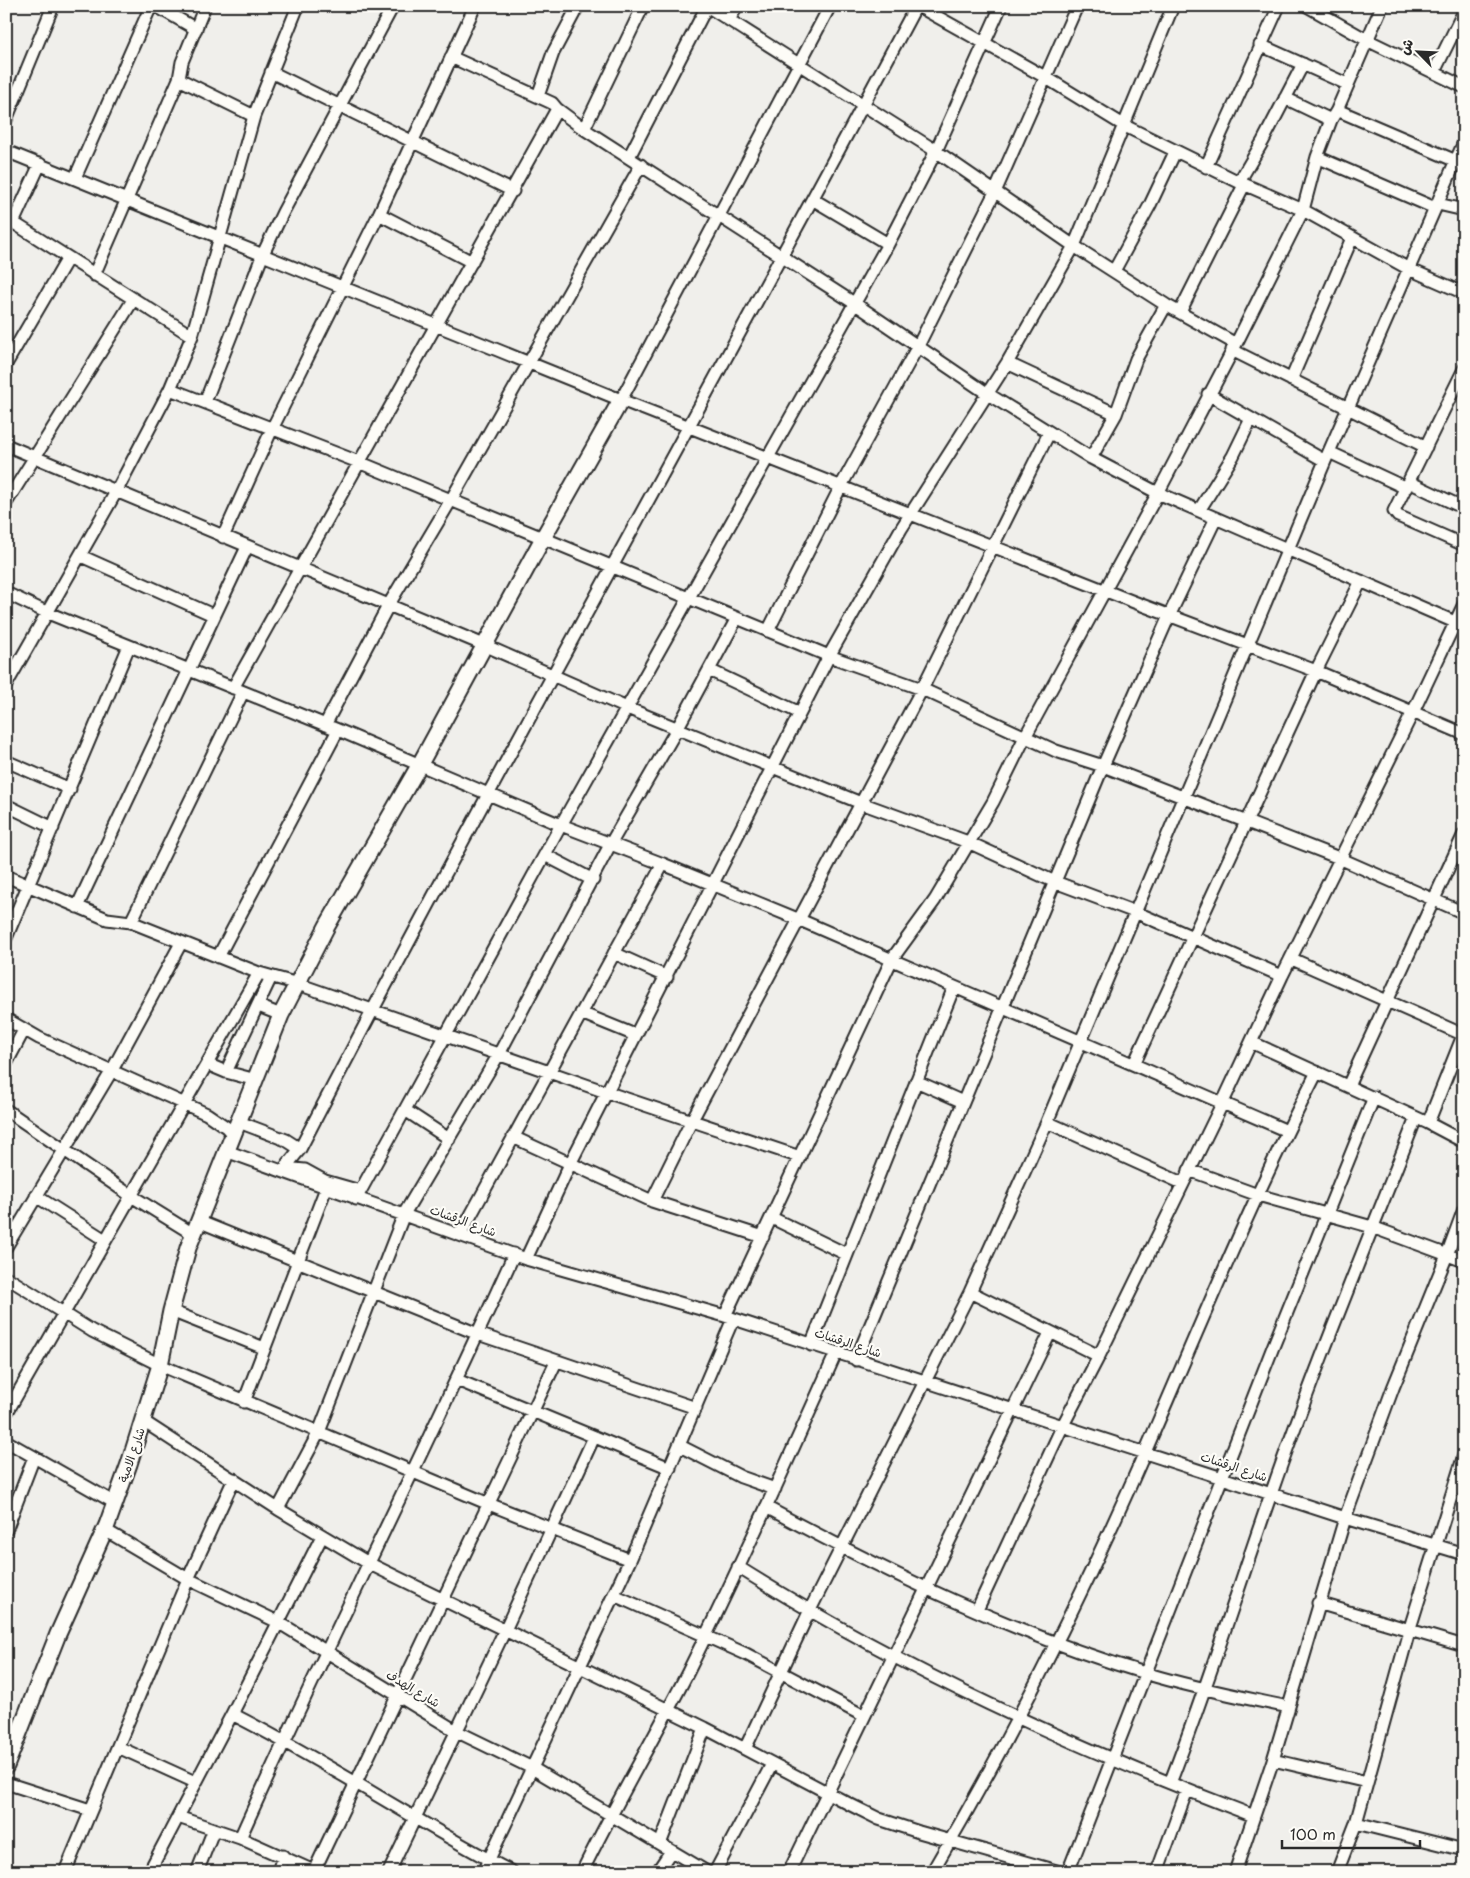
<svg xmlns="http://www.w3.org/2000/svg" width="1470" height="1878" viewBox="0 0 1470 1878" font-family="'Playpen Sans','Playpen Sans Arabic',sans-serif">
<rect width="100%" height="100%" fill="#f0efeb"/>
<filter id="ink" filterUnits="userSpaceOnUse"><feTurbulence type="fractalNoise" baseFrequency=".02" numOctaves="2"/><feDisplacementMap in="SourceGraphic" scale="10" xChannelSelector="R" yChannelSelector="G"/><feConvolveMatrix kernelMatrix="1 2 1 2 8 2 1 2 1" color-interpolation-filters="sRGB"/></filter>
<g filter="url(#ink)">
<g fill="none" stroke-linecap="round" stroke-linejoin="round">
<defs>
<path id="street" d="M156 6 196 29
M707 6 936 151 1074 246 1166 305 1236 344
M918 6 1045 77 1125 126 1239 182 1303 210 1409 269 1464 293
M1307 6 1367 40 1464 87
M729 20 737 6
M1260 45 1347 84
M451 57 552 103 557 109 584 129 854 303 988 394 1091 458 1158 493 1464 626
M271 72 513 191
M1434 72 1464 11
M179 79 254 116
M538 96 553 53 578 6
M1285 98 1331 120
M1337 110 1456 161
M6 120 53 6
M584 129 643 6
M6 151 621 400 1134 602 1316 671 1464 734
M629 157 707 6
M1317 157 1435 208
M1206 167 1279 6
M75 178 151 6
M1239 182 1263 141 1303 64
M814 200 888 244
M1438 204 1464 210
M379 214 472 262
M6 218 192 336
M13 223 40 164
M1114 271 1150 205 1175 152
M94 275 179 79 182 62 205 6
M1180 312 1244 185
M1232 350 1426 447
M1007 363 1116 414
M6 364 68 258
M1464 369 1394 511 1398 516 1464 545
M1291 380 1352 238
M170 389 361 463 829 656 922 689 1056 751 1103 766 1339 858 1464 913
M1208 394 1325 461
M621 400 830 6
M205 402 263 254 283 212 393 6
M6 445 484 645 627 708 861 803 968 842 1055 882 1135 912 1282 976
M1329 452 1406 488
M1091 458 1116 414 1136 359 1166 305
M1409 482 1464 508
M6 503 133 300
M1200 509 1233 456 1251 419
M223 537 272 429 379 214 475 6
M81 556 213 615
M6 593 48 613 338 730 561 825 663 864 800 920 1287 1131
M768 631 841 486 918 346 995 192 1077 6
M709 670 800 713
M6 685 116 492 170 389 192 336 254 116 298 6
M233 688 557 109
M325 725 388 606 451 500 641 165
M6 761 70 789
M6 805 53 828
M545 855 593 880
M6 876 107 919 131 922 259 973 298 984 606 1092 800 1157
M77 907 247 547
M131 922 243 692
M6 938 129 646
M614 953 667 977
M218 957 338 730
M1292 959 1464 1035
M257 1008 261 1007 281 1015
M581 1013 635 1035
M6 1019 39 1038 207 1114 226 1127 233 1135
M1251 1042 1428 1123 1464 1142
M6 1064 24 1030
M207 1064 226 1072 256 1080
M1134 1064 1316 671 1361 581
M226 1072 271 977
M916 1081 963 1102
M1348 1086 1464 834
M6 1110 130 1195 193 1234
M405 1110 449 1139
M239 1122 286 1140 300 1149 287 1165 294 1169 305 1170 325 1181 360 1191
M1047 1122 1182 1183
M1428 1123 1464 1033
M513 1137 652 1201 763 1237
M300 1149C499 765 713 388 916 6
M226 1151 526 1259 725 1316 1345 1518 1464 1554
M1189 1170 1258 1195 1372 1227 1464 1261
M36 1196 105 1240
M356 1199 561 825 888 244 936 151 1001 6
M652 1201 692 1120 922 689 1049 433
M772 1218 846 1254
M198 1221 478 1334 696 1408
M460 1235 663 864
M6 1247 111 1072 181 943
M526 1259 570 1164 829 656 901 529 1007 363 1074 246 1173 6
M6 1277 92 1331 160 1365 489 1504 630 1560
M970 1292 1099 1356
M171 1311 264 1348
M725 1316 892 959 935 900 993 802 1025 737 1158 493 1236 344 1303 210 1317 157 1331 120 1337 110 1382 6
M811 1345 954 987
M856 1360 1103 766 1169 616 1216 518
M457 1380 670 1468
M244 1402 326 1188
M6 1414 259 973
M143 1421 278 1509 370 1564 705 1728 851 1805 879 1819 919 1832 1060 1872
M6 1441 115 1503
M680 1446 741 1477 775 1489
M766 1507C888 1573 1014 1634 1148 1674 1194 1688 1241 1697 1288 1707
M278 1509 319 1432 404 1214 499 1054 611 843 677 729 737 618
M6 1530 34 1457
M105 1530 188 1579 278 1622 456 1731 532 1768 707 1872
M738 1567C900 1669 1075 1748 1254 1816
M614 1595 746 1654 864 1716
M1318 1603 1464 1646
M977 1610 1063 1425 1099 1356 1223 1102 1282 976 1413 712 1464 604
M232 1714C328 1762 417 1823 512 1872
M118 1747 195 1782
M745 1749 809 1612 970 1292 1047 1122 1325 461 1464 142
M1273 1760 1367 1782
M6 1783 90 1810
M1170 1783C1207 1688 1237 1591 1271 1494 1315 1367 1367 1243 1416 1118
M178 1817 240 1838 316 1872
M1356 1823 1464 1850
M240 1838C328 1642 426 1450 514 1254
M660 1844 705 1728
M314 1871 556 1362
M65 1872 188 1579 234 1479
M149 1872 232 1714 322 1536
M197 1872 214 1829
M278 1872 283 1856
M389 1872 505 1630 594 1437
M483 1872 630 1560 733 1319
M582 1872C615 1804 654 1739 688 1672 740 1567 788 1460 836 1353
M657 1872 671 1851
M715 1872 772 1764
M789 1872 1050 1333
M932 1872C1012 1736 1083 1595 1146 1450 1201 1323 1254 1195 1317 1072
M1068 1872 1273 1347 1374 1097
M1157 1872 1187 1790
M1235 1872 1273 1760 1345 1518 1393 1388 1447 1255 1464 1209
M1337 1872 1356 1823 1409 1631 1464 1455"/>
<path id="secondary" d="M6 1766 58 1634 107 1525 129 1464 160 1365 171 1311 188 1248 281 1015 327 926 420 764 543 538 621 400"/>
</defs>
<!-- street casing -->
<use href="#street" stroke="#2b2b2b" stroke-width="15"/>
<!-- secondary casing -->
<use href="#secondary" stroke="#2b2b2b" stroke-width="19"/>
<!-- street -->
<use href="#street" stroke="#fdfcf7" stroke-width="11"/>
<!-- secondary -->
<use href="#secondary" stroke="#fdfcf7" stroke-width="15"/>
</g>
</g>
<g text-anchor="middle" stroke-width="4.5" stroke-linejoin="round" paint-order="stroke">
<!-- street labels -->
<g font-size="12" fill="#2b2b2b" stroke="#fdfcf7">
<text transform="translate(463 1221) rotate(20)" y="4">شارع الرقشات</text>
<text transform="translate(848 1343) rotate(18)" y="4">شارع الرقشات</text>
<text transform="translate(132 1455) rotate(-71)" y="4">شارع الامية</text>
<text transform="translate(1234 1467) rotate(18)" y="4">شارع الرقشات</text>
<text transform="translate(413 1689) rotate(31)" y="4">شارع الهدف</text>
</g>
</g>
<!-- margin -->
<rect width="1470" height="1878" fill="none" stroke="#fdfcf7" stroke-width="25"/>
<rect x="12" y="12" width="1445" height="1853" fill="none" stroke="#2b2b2b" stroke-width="2" filter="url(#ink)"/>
<!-- north arrow -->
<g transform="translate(1418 52) rotate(294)" stroke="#fdfcf7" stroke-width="4" paint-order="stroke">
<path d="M0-4L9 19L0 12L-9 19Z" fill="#2b2b2b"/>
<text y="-8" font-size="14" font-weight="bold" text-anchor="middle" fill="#2b2b2b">ش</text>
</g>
<!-- scale -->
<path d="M1282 1840v8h138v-8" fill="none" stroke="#2b2b2b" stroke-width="2.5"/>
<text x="1290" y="1840" font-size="15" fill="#2b2b2b" stroke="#fdfcf7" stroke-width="4" paint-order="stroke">100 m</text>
</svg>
